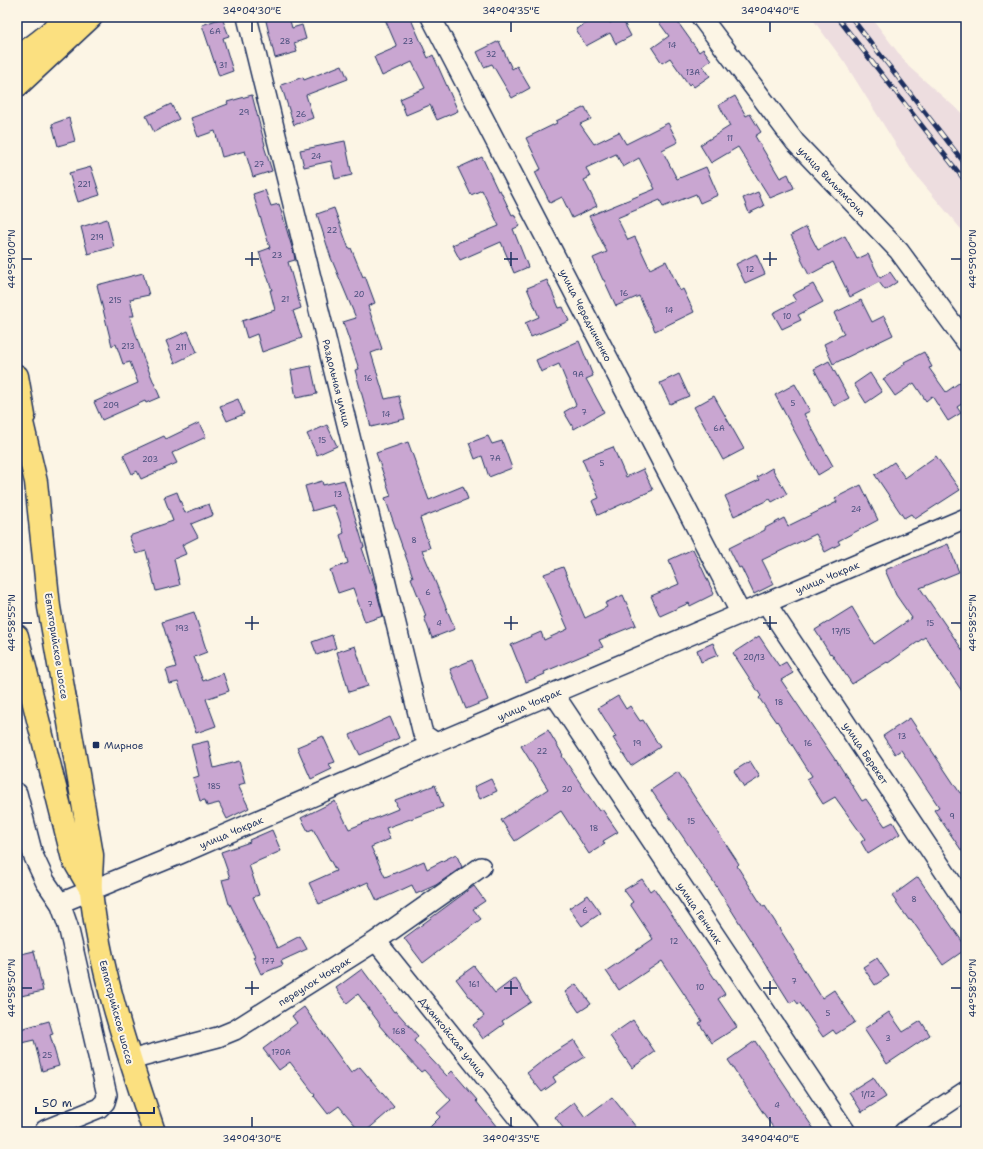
<svg xmlns="http://www.w3.org/2000/svg" width="983" height="1149" viewBox="0 0 983 1149" font-family="'Shantell Sans',sans-serif">
<rect width="100%" height="100%" fill="#fcf5e5"/>
<filter id="ink" filterUnits="userSpaceOnUse"><feTurbulence type="fractalNoise" baseFrequency=".025" numOctaves="2"/><feDisplacementMap in="SourceGraphic" scale="8" xChannelSelector="R" yChannelSelector="G"/><feConvolveMatrix kernelMatrix="1 2 1 2 8 2 1 2 1" color-interpolation-filters="sRGB"/></filter>
<g filter="url(#ink)">
<!-- built -->
<path fill="#eddddf" d="M811 17H871L909 67 966 117V235L913 172 845 63Z"/>
<!-- building -->
<path fill="#c9a6d1" stroke="#1b2f5e" d="M265 17H289L292 28 302 25 306 39 294 43 297 52 275 58Z
M384 17H410L428 58 433 55 458 111 437 120 430 105 406 115 400 99 425 88 412 62 382 76 374 57 397 47Z
M598 17H607L610 23 621 17 631 36 616 44 610 33 586 46 576 29Z
M655 17H674L699 52 703 49 711 60 703 66 710 76 694 87 691 83 689 85 670 58 662 63 652 48 669 36Z
M222 18 229 36 223 38 233 71 219 76 202 25Z
M499 41 512 69 517 66 530 88 512 98 492 64 484 67 477 52Z
M342 65 348 79 306 95 313 118 294 125 281 85 303 77 304 80Z
M252 95 265 145 264 146 272 171 253 177 245 151 222 157 215 131 198 137 191 118 228 104 227 102Z
M735 96 746 116 750 114 761 132 755 136 780 178 788 174 794 188 770 198 738 147 711 163 700 145 730 126 719 105Z
M171 104 179 119 154 132 146 116Z
M585 107 591 119 580 124 594 144 619 132 626 144 668 123 678 142 662 150 677 179 706 167 718 195 700 203 696 194 663 207 660 200 617 218 628 240 635 237 650 269 666 261 680 291 683 289 694 312 655 331 639 296 616 306 604 280H603L593 258 607 252 589 216 655 189 639 158 623 167 616 154 586 168 590 177 584 180 597 206 572 218 562 197 550 203 535 172 541 169 526 138 557 123 556 121Z
M69 118 75 141 58 146 52 124Z
M345 141 352 175 335 179 331 161 304 167 300 150Z
M482 157 498 191 500 190 512 215 514 214 520 226 513 229 528 267 514 273 501 242 460 260 452 245 499 226 482 190 471 195 458 168Z
M91 167 100 195 78 202 69 173Z
M265 190 271 206 279 204 294 254 295 260 288 262 301 308 293 311 302 338 262 352 257 334 247 338 242 321 275 310 270 290H272L259 252 270 248 253 194Z
M758 192 764 206 749 213 743 198Z
M334 208 349 249 351 248 363 277 365 276 375 303 368 306 382 349 371 353 385 399 399 396 405 419 371 427 355 370 359 369 343 322 356 318 331 258 317 214Z
M107 219 114 247 88 254 81 227Z
M806 227 818 250 845 236 857 259 868 254 880 278 890 272 897 282 885 290 879 282 850 297 833 262 809 275 801 259 802 258 791 235Z
M756 254 765 274 745 283 736 264Z
M143 273 149 295 130 299 134 316H130L143 357 160 397 146 403 145 401 102 420 94 402 138 383 130 362 123 364 116 344 112 346 97 285Z
M547 280 559 308 563 307 569 321 531 337 525 323 539 317 527 288Z
M813 284 823 302 798 315 801 320 782 329 773 313 796 301 792 295Z
M861 300 872 322 884 316 893 335 833 364 824 344 844 334 834 313Z
M188 331 197 352 175 363 166 341Z
M579 341 593 376 586 379 604 412 574 429 564 412 576 405 559 364 541 372 536 360Z
M924 352 932 367 929 368 946 392 966 378V401L957 407 961 413 948 421 932 396 926 401 914 383 895 396 883 379 905 364 904 362Z
M829 361 849 398 834 406 814 369Z
M311 366 317 394 296 398 291 370Z
M870 373 882 392 866 403 854 384Z
M679 374 689 396 670 404 660 383Z
M795 384 810 411 804 414 833 466 818 475 775 395Z
M714 396 744 449 723 460 694 407Z
M238 399 244 414 227 421 220 406Z
M199 423 206 437 172 453 177 463 141 479 137 471 132 474 123 455 164 436 166 439Z
M327 425 337 446 317 455 307 434Z
M488 436 492 444 502 441 512 468 489 477 482 456 475 459 469 443Z
M408 442 429 500 463 486 468 499 420 518 430 548 422 550 455 629 432 638 424 617 426 616 411 578 413 577 385 498 391 496 376 453Z
M613 447 626 477 643 469 653 490 598 515 592 501 599 498 582 459Z
M936 456 960 490 915 519 911 514 904 518 875 475 894 462 905 478Z
M772 468 787 494 772 502 770 499 734 516 725 496 759 480 757 477Z
M344 480 364 547 362 548 375 586 383 616 365 622 353 588 338 593 330 570 348 563 340 535 344 533 335 507H333V505L312 511 305 486 322 481 323 485Z
M861 485 878 520 838 541 840 544 825 552 816 534 762 560 774 584 754 594 741 567 739 568 729 548 765 530V528L784 518 788 526 837 502 835 498Z
M177 492 185 513 209 504 213 515 191 524 198 537 182 545 186 554 174 559 180 585 156 591 146 551 136 554 129 536 173 521 164 497Z
M948 544 959 572 920 588 966 655V697L925 637 888 663 887 662 852 684 831 653 830 654 815 630 852 607 874 644 912 618 896 595 885 570Z
M693 549 714 594 690 606 689 603 660 616 651 596 679 584 669 560Z
M563 567 585 618 607 607 605 603 623 595 636 625 599 640 603 647 544 672 545 674 526 682 511 645 541 632 544 640 568 629 544 574Z
M194 612 207 652 194 657 203 681 223 673 229 691 206 699 216 726 196 733 178 682 170 684 166 670 176 667 162 622Z
M332 635 336 648 317 655 312 642Z
M759 636 779 666 786 662 793 673 781 680 836 761V760L862 801 866 799 885 826 893 822 900 834 868 854 861 842 865 839 835 797 823 804 807 779 812 776 777 721 776 722 759 698 761 696 733 653Z
M713 643 718 655 701 662 697 650Z
M355 646 368 686 349 692 337 652Z
M472 660 488 700 466 709 450 669Z
M618 696 626 709 630 706 640 721 643 720 660 747 631 766 613 738 616 737 598 708Z
M390 717 399 738 360 755 350 735Z
M910 718 960 793H962L966 800V857L934 810 939 807 901 750 895 754 883 736Z
M548 730 563 755 562 756 599 811 602 809 618 832 603 841 605 844 589 854 561 811 515 841 501 820 548 789 521 746Z
M323 736 335 762 329 764 332 769 311 779 297 747Z
M208 741 214 768 239 761 245 783 238 785 249 808 227 819 219 803 207 806 205 800 200 801 193 778 199 776 191 745Z
M750 761 760 777 744 787 734 771Z
M678 772 739 864 737 866 763 907 765 906 795 953 794 954 822 998 834 990 855 1022 836 1034 833 1030 823 1037 800 1003 798 1004 795 1000 790 1003 713 881 651 790Z
M491 779 497 791 480 799 474 787Z
M435 785 443 807 386 828 390 839 371 847 385 877 424 861 427 869 456 854 462 867 436 885 416 894 412 885 377 901 368 882 319 904 309 883 336 871 313 829 308 831 301 818 335 801 349 829 398 809 395 800Z
M272 830 281 851 249 865 259 895 253 897 277 948 300 936 307 949 281 961 283 965 261 974 253 957 255 956 230 904H229L222 880 230 878 221 852 250 842 249 840Z
M918 877 966 947V949L943 965 911 919 909 920 892 896Z
M642 879 650 891 654 888 725 994 718 999 737 1027 712 1043 699 1023 702 1021 662 961 619 990 606 971 653 939 630 904 633 902 624 890Z
M474 886 485 901 473 909 481 919 423 963 404 938Z
M588 895 601 913 582 926 569 908Z
M34 951 43 991 21 996 17 978V955Z
M877 958 889 976 875 985 863 967Z
M474 966 495 993 515 978 531 1002 502 1021 504 1024 483 1039 473 1025 484 1016 456 979Z
M362 969 394 1012 396 1011 418 1036 414 1041 447 1076 452 1071 477 1100 476 1101 501 1132H425L440 1117 437 1113 451 1100 424 1070 421 1072 404 1054 379 1025 380 1024 358 994 347 1003 336 988Z
M576 984 591 1004 579 1012 565 992Z
M304 1007 351 1073 360 1067 394 1107 365 1132H361L339 1106 328 1114 314 1096 315 1095 290 1062 279 1070 263 1049 297 1023 292 1016Z
M889 1012 903 1032 921 1021 930 1035 887 1064 864 1029Z
M633 1020 655 1052 632 1068 610 1036Z
M49 1021 53 1034 50 1035 59 1066 42 1071 34 1040 17 1044V1030Z
M574 1040 585 1057 553 1077 556 1082 542 1092 527 1073 550 1055Z
M755 1041 803 1113 816 1132H776L728 1060Z
M873 1077 886 1097 862 1112 849 1092Z
M612 1097 640 1132H566L555 1117 574 1102 585 1117Z"/>
<g fill="none" stroke-linecap="round" stroke-linejoin="round">
<defs>
<path id="minor" d="M247 17 423 734 436 743
M431 17 741 614
M701 17 795 142 899 251 966 342
M766 603 966 904
M554 694 846 1132
M17 793 33 855 45 881 60 903 68 926 107 1095 105 1102 99 1108 45 1130
M60 903 180 854 436 743 966 518
M376 941 529 1132
M130 1060 218 1037 235 1030 376 941 481 867
M904 1132 966 1091"/>
<path id="major" d="M17 57C31 48 55 32 62 17
M17 86 91 17
M17 376 24 416
M17 401 36 482 49 607 92 855C92 867 90 880 91 891 100 974 128 1053 154 1132
M17 636 73 859 91 890"/>
</defs>
<!-- minor casing -->
<use href="#minor" stroke="#1b2f5e" stroke-width="22"/>
<!-- major casing -->
<use href="#major" stroke="#1b2f5e" stroke-width="25"/>
<!-- minor -->
<use href="#minor" stroke="#fcf5e5" stroke-width="19"/>
<!-- major -->
<use href="#major" stroke="#fbe080" stroke-width="22"/>
<defs>
<path id="rail" d="M837 17 966 182
M851 17 966 165"/>
</defs>
<!-- rail casing -->
<use href="#rail" stroke="#1b2f5e" stroke-width="4.5"/>
<!-- rail -->
<use href="#rail" stroke="#fcf5e5" stroke-width="3" stroke-dasharray="9" stroke-linecap="butt"/>
</g>
</g>
<!-- ticks -->
<path fill="none" stroke="#1b2f5e" stroke-width="1.5" d="M252 22V32M511 22V32M770 22V32M252 252V266M511 252V266M770 252V266M22 259H32M245 259H259M504 259H518M763 259H777M951 259H961M252 616V630M511 616V630M770 616V630M22 623H32M245 623H259M504 623H518M763 623H777M951 623H961M252 981V995M511 981V995M770 981V995M22 988H32M245 988H259M504 988H518M763 988H777M951 988H961M252 1117V1127M511 1117V1127M770 1117V1127"/>
<!-- markers -->
<rect fill="#1b2f5e" stroke="#fcf5e5" stroke-width="1.5" x="92" y="741" width="8" height="8" rx="2"/>
<g text-anchor="middle" stroke-width="4" stroke-linejoin="round" paint-order="stroke">
<!-- number labels -->
<g font-size="8" fill="#464d7b">
<text x="215" y="34">6А</text>
<text x="285" y="44">28</text>
<text x="408" y="44">23</text>
<text x="672" y="48">14</text>
<text x="491" y="57">32</text>
<text x="223" y="68">31</text>
<text x="693" y="75">13А</text>
<text x="244" y="115">29</text>
<text x="301" y="117">26</text>
<text x="730" y="141">11</text>
<text x="316" y="159">24</text>
<text x="259" y="167">27</text>
<text x="84" y="187">221</text>
<text x="332" y="233">22</text>
<text x="97" y="240">219</text>
<text x="277" y="258">23</text>
<text x="750" y="272">12</text>
<text x="624" y="296">16</text>
<text x="359" y="297">20</text>
<text x="285" y="302">21</text>
<text x="115" y="303">215</text>
<text x="669" y="313">14</text>
<text x="787" y="319">10</text>
<text x="128" y="349">213</text>
<text x="181" y="350">211</text>
<text x="578" y="377">9А</text>
<text x="368" y="381">16</text>
<text x="793" y="406">5</text>
<text x="111" y="408">209</text>
<text x="584" y="415">7</text>
<text x="386" y="417">14</text>
<text x="719" y="431">6А</text>
<text x="322" y="443">15</text>
<text x="495" y="461">7А</text>
<text x="150" y="462">203</text>
<text x="602" y="466">5</text>
<text x="338" y="497">13</text>
<text x="856" y="512">24</text>
<text x="414" y="543">8</text>
<text x="428" y="595">6</text>
<text x="370" y="607">7</text>
<text x="439" y="626">4</text>
<text x="930" y="626">15</text>
<text x="182" y="631">193</text>
<text x="841" y="634">17/15</text>
<text x="754" y="660">20/13</text>
<text x="779" y="705">18</text>
<text x="902" y="739">13</text>
<text x="637" y="746">19</text>
<text x="808" y="746">16</text>
<text x="542" y="754">22</text>
<text x="214" y="789">185</text>
<text x="567" y="792">20</text>
<text x="952" y="819">9</text>
<text x="691" y="824">15</text>
<text x="594" y="831">18</text>
<text x="914" y="902">8</text>
<text x="585" y="913">6</text>
<text x="674" y="944">12</text>
<text x="268" y="964">177</text>
<text x="794" y="984">7</text>
<text x="474" y="987">161</text>
<text x="700" y="990">10</text>
<text x="828" y="1016">5</text>
<text x="399" y="1034">168</text>
<text x="888" y="1041">3</text>
<text x="281" y="1055">170А</text>
<text x="47" y="1058">25</text>
<text x="868" y="1097">1/12</text>
<text x="777" y="1108">4</text>
</g>
<!-- street labels -->
<g font-size="10" fill="#1b2f5e" stroke="#fcf5e5">
<text transform="translate(832 181) rotate(46)" y="4">улица Вильямсона</text>
<text transform="translate(586 315) rotate(63)" y="4">улица Чередниченко</text>
<text transform="translate(337 383) rotate(76)" y="4">Раздольная улица</text>
<text transform="translate(827 577) rotate(-23)" y="4">улица Чокрак</text>
<text transform="translate(57 646) rotate(81)" y="4">Евпаторийское шоссе</text>
<text transform="translate(529 704) rotate(-23)" y="4">улица Чокрак</text>
<text transform="translate(866 753) rotate(56)" y="4">улица Берекет</text>
<text transform="translate(231 832) rotate(-23)" y="4">улица Чокрак</text>
<text transform="translate(700 913) rotate(56)" y="4">улица Генчлик</text>
<text transform="translate(314 981) rotate(-32)" y="4">переулок Чокрак</text>
<text transform="translate(117 1012) rotate(75)" y="4">Евпаторийское шоссе</text>
<text transform="translate(453 1037) rotate(51)" y="4">Джанкойская улица</text>
</g>
<!-- poi labels -->
<g font-size="10" fill="#1b2f5e" stroke="#fcf5e5" text-anchor="start">
<text x="104" y="749">Мирное</text>
</g>
</g>
<!-- margin -->
<rect width="983" height="1149" fill="none" stroke="#fcf5e5" stroke-width="44"/>
<!-- scale -->
<path d="M36 1107v6h118v-6" fill="none" stroke="#1b2f5e" stroke-width="2"/>
<text x="42" y="1107" font-size="12" fill="#1b2f5e" stroke="#fcf5e5" stroke-width="3" paint-order="stroke">50 m</text>
<rect x="22" y="22" width="939" height="1105" fill="none" stroke="#1b2f5e" stroke-width="1.5"/>
<g font-size="10" text-anchor="middle" fill="#1b2f5e">
<text x="252" y="14">34°04'30"E</text>
<text x="511" y="14">34°04'35"E</text>
<text x="770" y="14">34°04'40"E</text>
<text transform="translate(11 259) rotate(-90)" y="4">44°59'00"N</text>
<text transform="translate(972 259) rotate(-90)" y="4">44°59'00"N</text>
<text transform="translate(11 623) rotate(-90)" y="4">44°58'55"N</text>
<text transform="translate(972 623) rotate(-90)" y="4">44°58'55"N</text>
<text transform="translate(11 988) rotate(-90)" y="4">44°58'50"N</text>
<text transform="translate(972 988) rotate(-90)" y="4">44°58'50"N</text>
<text x="252" y="1142">34°04'30"E</text>
<text x="511" y="1142">34°04'35"E</text>
<text x="770" y="1142">34°04'40"E</text>
</g>
</svg>
